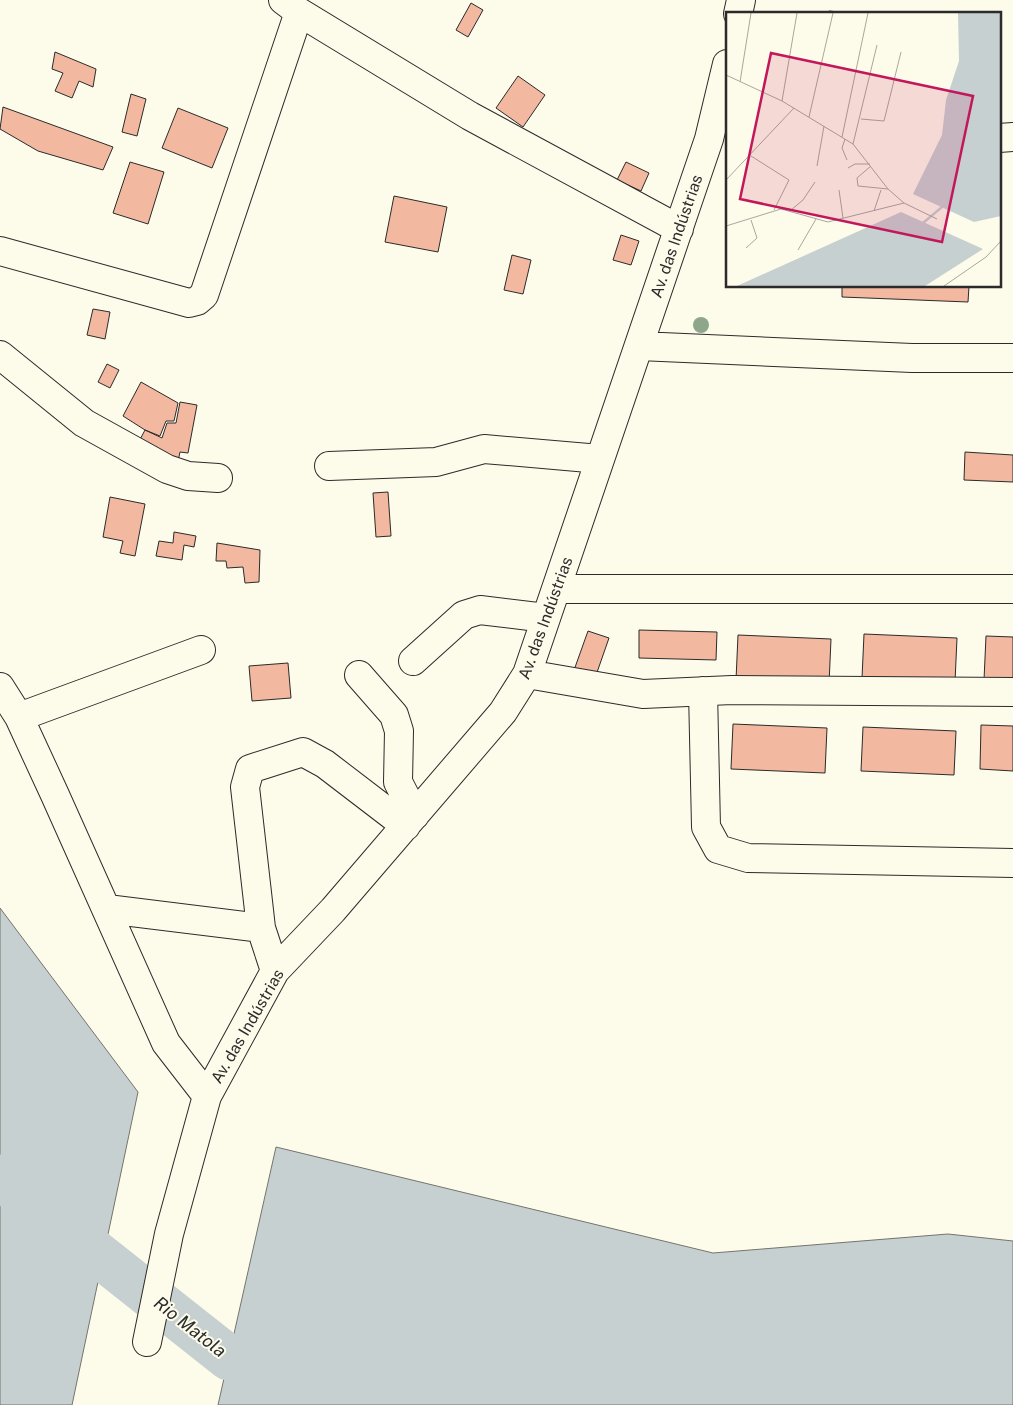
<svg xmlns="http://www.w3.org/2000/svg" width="1013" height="1405" viewBox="0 0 1013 1405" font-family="'Public Sans',sans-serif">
<rect width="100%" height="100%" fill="#fdfbea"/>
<!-- water -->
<path fill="#c7d0d0" stroke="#74746e" d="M0 908 138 1092 72 1405H0Z
M276 1147 713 1253 948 1234 1013 1241V1405H218Z"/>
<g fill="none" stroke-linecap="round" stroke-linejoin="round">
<!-- river -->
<path stroke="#c7d0d0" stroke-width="45" d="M0 1177 229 1358 291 1370"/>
</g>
<!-- building -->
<path fill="#f2b8a0" stroke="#2b2b2b" d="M471 3 483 10 468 37 456 30Z
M829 11 858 14H829Z
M55 52 96 69 93 87 79 81 72 98 55 91 63 73 52 69Z
M518 76 545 95 523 127 496 108Z
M131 94 146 99 137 136 122 132Z
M3 107 113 147 103 170 38 151 0 129Z
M178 108 228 128 212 168 162 148Z
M130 162 164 172 148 224 113 213Z
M626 162 649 173 641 191 617 180Z
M394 196 447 207 438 252 385 242Z
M621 235 639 241 631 265 613 260Z
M512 255 531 260 523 294 504 290Z
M842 286H969L968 302 842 297Z
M93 309 110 312 105 339 87 335Z
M107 364 119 370 110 388 98 382Z
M141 382 178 403 174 421H166L160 436 145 430 123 416Z
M180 402 197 405 188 453 180 452 177 466 135 449 145 430 162 438 167 423H176Z
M965 452 1013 455V482L964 480Z
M388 492 391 536 376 537 373 493Z
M110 497 145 504 135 556 120 553 123 541 103 537Z
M174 532 196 536 194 547 184 545 182 560 156 556 159 541 173 543Z
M217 543 260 550 259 582 245 583 243 567 227 568 226 561H216Z
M639 630 717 632 716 660 639 658Z
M588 631 609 638 594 681 573 673Z
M864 634 957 638 955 682 862 678Z
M738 635 831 639 829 684 736 680Z
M986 636 1013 637V682L984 680Z
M288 663 291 698 252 701 249 666Z
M733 724 827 728 825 773 731 769Z
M981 725 1013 726V771L980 769Z
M863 727 956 731 954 775 861 771Z"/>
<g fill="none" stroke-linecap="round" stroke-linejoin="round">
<defs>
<path id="minor" d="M283 0 299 12 470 116 679 229
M738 14 741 0
M999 138 1013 137
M0 251 189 303 197 301 204 295 299 12
M639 346 912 358H1013
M0 355 84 423 167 469 188 476 218 478
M329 466 436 462 484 449 600 459
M556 589H1013
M413 661 464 615 480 610 546 618
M527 674 643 694 732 690 1013 692
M359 675 394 715 399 731 398 782 415 815
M0 687 19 717 55 795 166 1043 207 1096
M703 691 706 827 718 849 748 858 1013 863
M19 717 201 650
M107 909 261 928
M275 971 261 928 245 787 250 769 303 752 325 764 406 826
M147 1342 169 1234 207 1096 275 971 333 910 503 712 527 674 709 139 727 64"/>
</defs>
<!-- minor casing -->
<use href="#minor" stroke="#2b2b2b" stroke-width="30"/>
<!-- minor -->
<use href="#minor" stroke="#fdfbea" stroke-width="28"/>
</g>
<!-- trees -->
<circle fill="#8ea78a" cx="701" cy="325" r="8"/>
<g text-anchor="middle" stroke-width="4" stroke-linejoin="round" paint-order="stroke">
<!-- street labels -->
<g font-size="16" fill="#2b2b2b" stroke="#fdfbea">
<text transform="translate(676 236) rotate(-71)" y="6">Av. das Indústrias</text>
<text transform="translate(545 618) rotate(-70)" y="6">Av. das Indústrias</text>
<text transform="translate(247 1026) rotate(-60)" y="6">Av. das Indústrias</text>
</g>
<!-- water labels -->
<g font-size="18" font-style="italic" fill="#2b2b2b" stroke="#fdfbea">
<text transform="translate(190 1327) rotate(38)" y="6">Rio Matola</text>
</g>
</g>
<!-- overview -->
<g transform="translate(726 12)">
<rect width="275" height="275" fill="#fdfbea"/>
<path d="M232 1H275V204L248 210 187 182 216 123 220 88 233 49ZM175 200 257 237 199 274H11Z" fill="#c7d0d0"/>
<path fill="none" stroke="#c7d0d0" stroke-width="2.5" d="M191 216 216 195 219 189"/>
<path fill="none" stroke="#a9a89e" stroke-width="1" d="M0 63 56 89 127 132 162 177 178 191 211 207M14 70 25 1M56 89 71 1M83 105 107 1M135 107 158 109 175 40M116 125 142 1M119 127 116 136 121 148M127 132 151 33M25 144 63 168 48 198M91 154 98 114M145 154 131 166 132 174 162 177M122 156 129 152H144M0 168 68 96M113 178 117 206M65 198 77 188 89 170M148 199 155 178M0 214 55 197 102 210 178 191M20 236 31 226 25 208M72 238 90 207M218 274 260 245 275 229"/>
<path fill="#c2185b" fill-opacity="0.15" stroke="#c2185b" stroke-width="2.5" d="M45 41 247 84 216 230 14 187Z"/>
<rect width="275" height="275" fill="none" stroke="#2b2b2b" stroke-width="2.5"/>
</g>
</svg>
